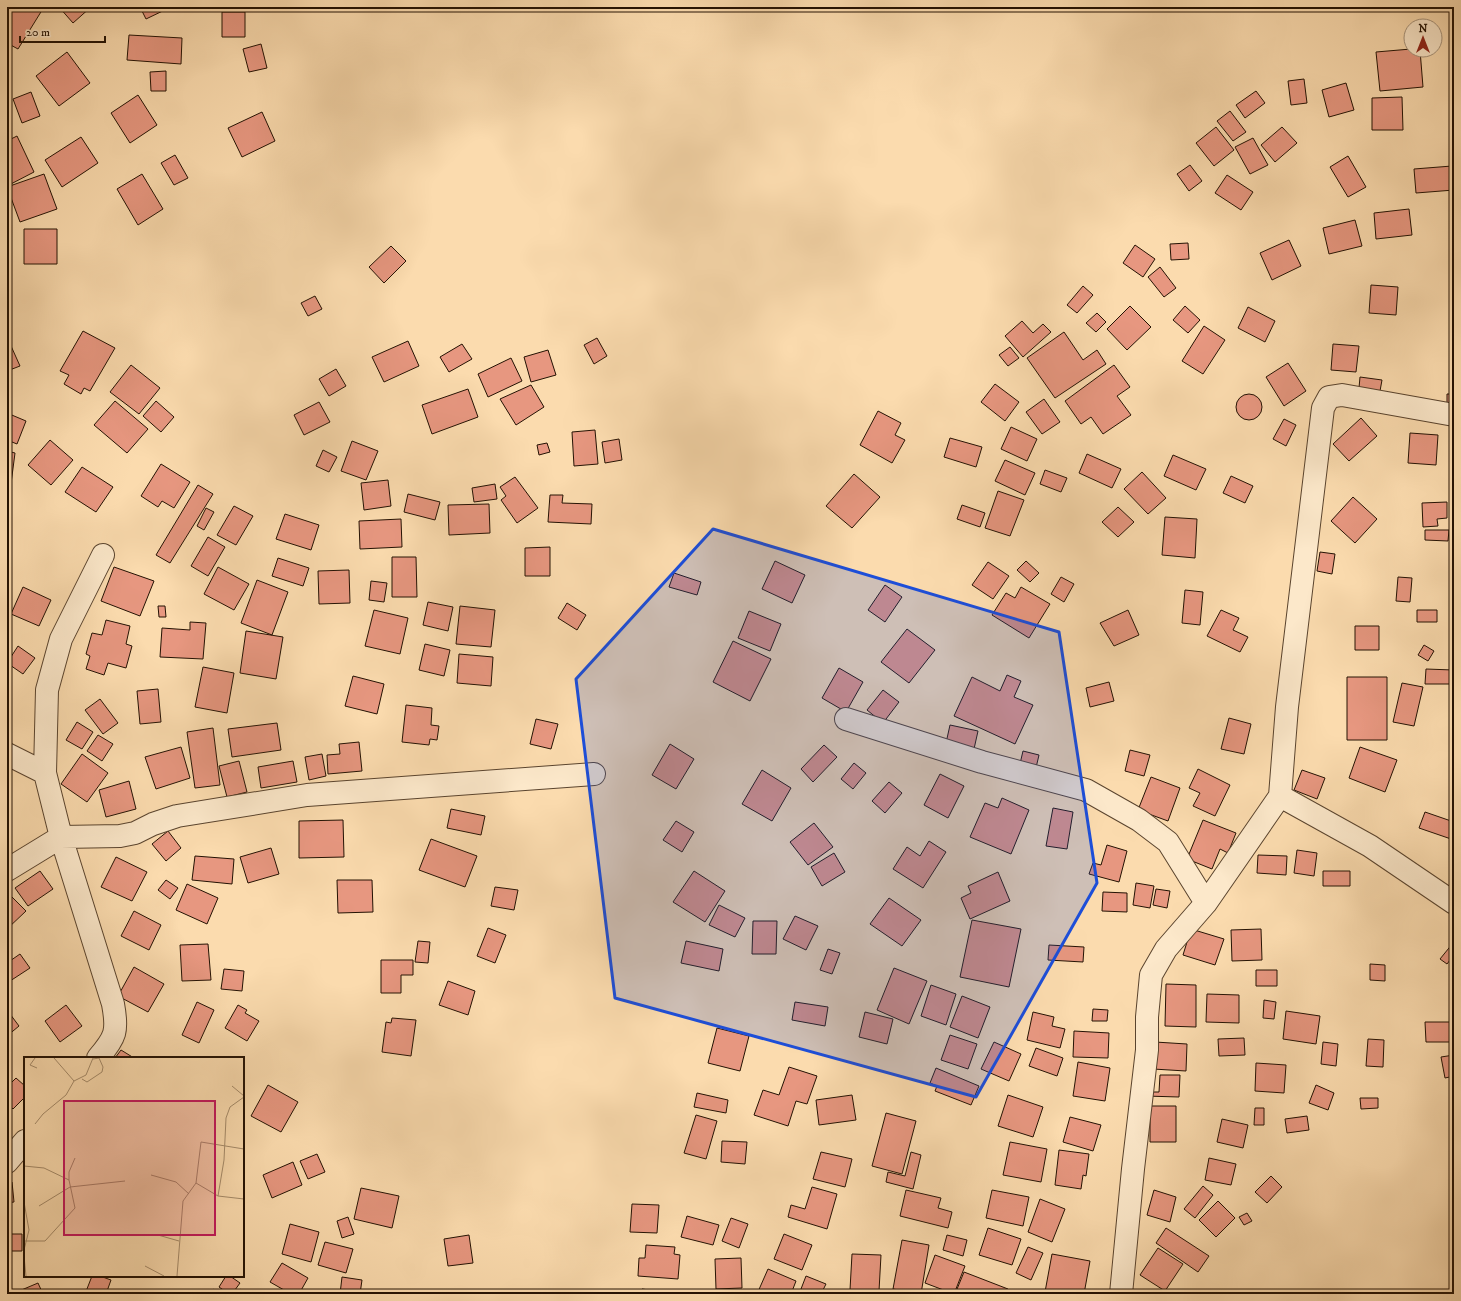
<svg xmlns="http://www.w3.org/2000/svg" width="1461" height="1301" viewBox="0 0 1461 1301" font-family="'IM FELL DW Pica',serif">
<rect width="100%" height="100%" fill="#fbdbae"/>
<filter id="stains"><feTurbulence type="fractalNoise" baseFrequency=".005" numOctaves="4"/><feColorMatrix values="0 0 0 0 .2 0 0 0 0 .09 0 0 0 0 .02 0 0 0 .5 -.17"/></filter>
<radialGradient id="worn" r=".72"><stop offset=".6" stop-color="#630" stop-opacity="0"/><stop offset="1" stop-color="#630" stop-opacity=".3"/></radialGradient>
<!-- building -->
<path fill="#e79780" stroke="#241203" d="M10 7H44L18 49 7 43V13Z
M59 7H91L73 23Z
M140 7H171L146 19Z
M222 12H245V37H222Z
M129 35 182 38 181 64 127 60Z
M261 44 267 68 249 72 243 49Z
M1411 49 1420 50 1423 87 1380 91 1376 52Z
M67 52 90 83 59 106 36 76Z
M166 71V91H151L150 72Z
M1304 79 1307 103 1291 105 1288 81Z
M1346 83 1354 110 1329 117 1322 90Z
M1256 91 1265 103 1245 118 1236 105Z
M31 92 40 116 22 123 13 99Z
M138 95 157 125 130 143 111 113Z
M1402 97 1403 130H1372V98Z
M1230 111 1246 132 1233 141 1217 121Z
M262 112 275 141 242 157 228 128Z
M1216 127 1234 150 1214 166 1196 143Z
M1282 127 1297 143 1275 162 1261 145Z
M17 136 34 172 7 186V141Z
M81 137 98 163 62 187 45 160Z
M1253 138 1268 165 1250 174 1235 147Z
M175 155 188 178 174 185 161 163Z
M1348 156 1366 187 1348 197 1330 167Z
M1190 165 1202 181 1189 191 1177 174Z
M1452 166 1454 190 1416 193 1414 169Z
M44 174 57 209 20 222 7 187Z
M142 174 163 209 138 225 117 189Z
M1227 175 1253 192 1241 210 1215 193Z
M1409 209 1412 235 1376 239 1374 213Z
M1355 220 1362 246 1329 254 1323 228Z
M24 229H57V264H24Z
M1289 240 1301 266 1272 280 1260 253Z
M1188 243 1189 259 1171 260 1170 244Z
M1135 245 1155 259 1143 277 1123 263Z
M391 246 406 261 384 283 369 267Z
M1160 267 1176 288 1164 297 1148 277Z
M1371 285 1398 287 1396 315 1369 313Z
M1083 286 1093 295 1077 313 1067 305Z
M315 296 322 309 308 316 301 303Z
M1130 306 1151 327 1127 350 1107 329Z
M1185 306 1200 320 1188 333 1173 320Z
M1248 307 1275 321 1265 342 1238 328Z
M1097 313 1106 322 1096 332 1086 323Z
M1022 321 1033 333 1043 324 1051 332 1023 357 1005 336Z
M1204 326 1225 340 1203 374 1182 361Z
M83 331 115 348 90 391 84 388 81 394 64 384 69 375 60 371Z
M1064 332 1083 360 1097 350 1106 364 1055 398 1027 358Z
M7 337 20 366 7 371Z
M597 338 607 356 594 364 584 345Z
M408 341 419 366 384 382 372 357Z
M462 344 472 359 449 372 440 357Z
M1333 344 1359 346 1356 372 1331 370Z
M1010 347 1019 358 1008 366 999 355Z
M548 350 556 375 531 382 524 357Z
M511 358 522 381 488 397 478 374Z
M1288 363 1306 391 1284 406 1266 377Z
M131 365 160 388 139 414 110 392Z
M1114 365 1130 387 1117 396 1131 415 1103 434 1091 417 1081 424 1065 401Z
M336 369 346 386 329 396 319 379Z
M1360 377 1382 380 1380 391 1359 388Z
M995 384 1019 402 1005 421 981 402Z
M531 385 544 407 516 425 500 399Z
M468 389 478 417 432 434 422 405Z
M1447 394H1454V406H1447Z
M1236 407a13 13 0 1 1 26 0a13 13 0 1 1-26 0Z
M1044 399 1060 422 1042 434 1026 412Z
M115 401 148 429 127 453 94 425Z
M156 401 174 417 161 432 143 416Z
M319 402 330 422 304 435 294 415Z
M878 411 901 423 895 435 905 440 892 463 860 445Z
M7 413 26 421 17 444 7 440Z
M1361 418 1377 436 1349 461 1333 444Z
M1284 419 1296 425 1286 446 1273 439Z
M1011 427 1037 439 1027 461 1001 449Z
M595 430 598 464 574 466 572 432Z
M1410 433 1438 435 1436 465 1408 463Z
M950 438 982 447 976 467 944 457Z
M619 439 622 460 605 463 602 442Z
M50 440 73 460 51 485 28 465Z
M352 441 378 451 366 480 341 471Z
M547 443 550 452 539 455 537 445Z
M323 450 337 457 329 472 316 466Z
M7 451 15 453 9 499H7Z
M1087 454 1121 469 1112 488 1079 473Z
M1173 455 1206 469 1196 490 1164 476Z
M1005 460 1035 473 1025 495 995 481Z
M161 464 190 482 174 508 162 501 158 507 141 496Z
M82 467 113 487 96 512 65 492Z
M1045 470 1067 478 1061 492 1040 484Z
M1142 472 1166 498 1148 514 1124 489Z
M854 474 880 497 852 528 826 506Z
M1231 476 1253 486 1245 503 1223 493Z
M515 477 538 508 517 523 501 500 506 496 500 487Z
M388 480 391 506 364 510 361 483Z
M495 484 497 499 474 502 472 488Z
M198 485 213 494 170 563 156 555Z
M998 491 1024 500 1010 536 985 528Z
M408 494 440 502 435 520 404 512Z
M550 495H563L562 503 592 504 591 524 548 522Z
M1353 497 1377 519 1355 543 1331 521Z
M1447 502V518L1437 519 1438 526 1423 527 1422 503Z
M489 504 490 533 449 535 448 505Z
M962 505 985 513 980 527 957 519Z
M234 506 253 516 236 545 217 535Z
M1118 507 1134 522 1118 537 1102 522Z
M206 508 214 512 204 530 197 526Z
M285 514 319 525 311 550 276 539Z
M1165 517 1197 519 1195 558 1162 555Z
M401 519 402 547 360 549 359 521Z
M1425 530H1449L1448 541 1425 540Z
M208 537 225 547 208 576 191 566Z
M550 547V576H525V548Z
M1320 552 1335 554 1332 574 1317 571Z
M392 557H416L417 597H392Z
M278 558 309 568 303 586 272 576Z
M775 561 805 575 792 603 762 589Z
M1026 561 1039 573 1030 582 1017 570Z
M988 562 1009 576 993 599 972 585Z
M114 567 154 581 140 616 101 601Z
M218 567 249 584 234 610 204 594Z
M349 570 350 603 319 604 318 571Z
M674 573 701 582 697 595 669 587Z
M1061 577 1074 584 1064 602 1051 594Z
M1398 577 1412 578 1410 602 1396 601Z
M257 580 288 592 272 635 241 623Z
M371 581 387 583 384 602 369 600Z
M885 585 902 597 885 622 868 610Z
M23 587 51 600 39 626 11 614Z
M1021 587 1050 604 1029 638 992 615 1006 593 1015 598Z
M1185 590 1203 592 1200 625 1182 623Z
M428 602 453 607 448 631 423 625Z
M567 603 586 615 577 630 558 618Z
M158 606H165L166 617H159Z
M460 606 495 610 491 647 456 644Z
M374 610 408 618 400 654 365 646Z
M1128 610 1139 635 1114 646 1100 623Z
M1221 610 1239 618 1233 630 1248 637 1240 652 1207 636Z
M1417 610H1437V622H1417Z
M749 611 781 624 770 651 738 638Z
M106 620 130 626 126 644 132 646 126 668 108 663 104 675 86 669 90 656 86 654 92 633 102 635Z
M190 622 206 623 203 659 160 657 162 628 190 630Z
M1355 626H1379V650H1355Z
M907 629 935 650 909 683 881 662Z
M246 631 283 637 276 679 240 673Z
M733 641 771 659 750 701 713 682Z
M425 644 450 650 444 676 419 670Z
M1424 645 1434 651 1428 661 1418 655Z
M18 646 35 658 23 674 7 663Z
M459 654 493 657 491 686 457 683Z
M203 667 234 673 227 713 195 707Z
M839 668 863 682 846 712 822 698Z
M1426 669 1453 670 1452 684H1425Z
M1007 675 1021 681 1014 697 1033 705 1015 744 954 716 972 677 1000 691Z
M353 676 384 684 377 714 345 706Z
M1347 677H1387V740H1347Z
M1109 682 1114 701 1090 707 1086 688Z
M1402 683 1423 687 1414 726 1393 722Z
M158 689 161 722 140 724 137 691Z
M883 690 899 702 883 723 867 710Z
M100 699 118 723 103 734 85 710Z
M406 705 432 708 431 725 439 726 437 740 430 739 429 745 402 742Z
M1229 718 1251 724 1244 754 1221 749Z
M536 719 558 724 551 749 530 744Z
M77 722 93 732 82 749 66 740Z
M277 723 281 750 232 757 228 729Z
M950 725 978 731 974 749 946 743Z
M213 728 220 785 195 788 187 732Z
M98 735 113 744 102 761 87 751Z
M359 742 362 771 328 774 327 755 340 754 339 744Z
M670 744 694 759 676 789 652 775Z
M824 745 837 757 813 782 801 769Z
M181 747 190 778 156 789 145 757Z
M1360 747 1397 760 1385 792 1349 778Z
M1130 750 1150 755 1144 776 1125 771Z
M1023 751 1039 755 1035 772 1019 768Z
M82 754 108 773 87 802 61 784Z
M322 754 326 776 309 780 305 757Z
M239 761 247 792 227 797 219 766Z
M293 761 297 782 261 788 258 767Z
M854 763 866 773 853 789 841 779Z
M1198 769 1230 785 1215 816 1193 806 1200 793 1189 788Z
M762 770 791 788 772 821 742 804Z
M1302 770 1325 778 1317 799 1294 790Z
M940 774 964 786 948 818 924 805Z
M1151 777 1180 788 1168 821 1138 810Z
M129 781 136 809 106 817 99 790Z
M889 782 902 793 885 813 872 801Z
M1002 798 1029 810 1011 854 970 837 985 803 998 808Z
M1053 808 1073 812 1067 849 1046 846Z
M451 809 485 816 481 835 447 828Z
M1425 812 1454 822V840L1419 828Z
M343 820 344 857 299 858V821Z
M1203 820 1236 833 1228 853 1220 849 1212 869 1187 859Z
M676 821 694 832 682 852 663 840Z
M814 823 833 847 808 865 790 842Z
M168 831 181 848 166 861 152 844Z
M431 839 477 856 465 887 419 870Z
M929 841 946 852 923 888 893 869 907 847 920 856Z
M1107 845 1127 851 1119 882 1089 874 1093 863 1101 865Z
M271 848 279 874 248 883 240 857Z
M1297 850 1317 853 1314 876 1294 873Z
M834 853 845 872 822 886 811 867Z
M1258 855 1287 856 1286 875 1257 873Z
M195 856 234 859 232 884 192 880Z
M116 857 147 872 132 901 101 887Z
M40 871 53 889 28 906 15 888Z
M694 871 725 891 705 922 673 902Z
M1323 871H1350V886H1323Z
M998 872 1010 901 970 919 961 898 971 893 968 886Z
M166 880 178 888 170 899 158 890Z
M337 880H372L373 912 338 913Z
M1136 883 1154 886 1150 908 1133 905Z
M187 884 218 898 207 924 176 910Z
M495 887 518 890 514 910 491 906Z
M1156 889 1170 891 1167 908 1153 905Z
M7 892 26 911 7 929Z
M1103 892 1127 893V912L1102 911Z
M889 898 921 920 902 946 870 924Z
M719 905 745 918 735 937 709 925Z
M134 911 161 925 149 950 121 936Z
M795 916 818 926 806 950 783 939Z
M972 920 1021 929 1009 987 960 977Z
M753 921H777L776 954H752Z
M488 928 506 935 495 963 477 956Z
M1191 929 1224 939 1215 965 1183 955Z
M1261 929 1262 960 1232 961 1231 930Z
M418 941 430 942 428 963 415 962Z
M686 941 723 949 719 971 681 963Z
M1453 943 1454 955 1447 964 1440 959Z
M208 944 211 980 182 981 180 945Z
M1049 945 1084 947 1083 962 1048 960Z
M828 949 840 953 832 974 820 970Z
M20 954 30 968 7 983V963Z
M381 960H413V975H401V993H381Z
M1370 964 1385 965V981L1370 980Z
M134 967 164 984 148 1012 118 996Z
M894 968 927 981 909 1024 877 1010Z
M224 969 244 971 242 991 221 989Z
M1256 970H1277V986H1256Z
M448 981 475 991 468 1015 439 1005Z
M1166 984 1196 985V1027L1165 1026Z
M931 985 956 994 946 1025 921 1016Z
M1207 994 1239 995V1023L1206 1022Z
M962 996 990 1007 978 1038 950 1027Z
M1264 1000 1276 1002 1274 1019 1263 1018Z
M197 1002 214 1010 199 1043 182 1035Z
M795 1002 828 1007 825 1026 792 1020Z
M66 1005 82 1026 60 1042 45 1021Z
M238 1005 247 1010 245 1013 259 1021 247 1041 225 1028Z
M1093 1009 1108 1010 1107 1021H1092Z
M7 1010 19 1026 7 1036Z
M1286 1011 1320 1016 1316 1044 1283 1039Z
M865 1012 893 1019 887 1044 859 1037Z
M1033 1012 1054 1017 1052 1026 1065 1029 1060 1048 1027 1040Z
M392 1018 416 1020 411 1056 382 1052 386 1022 391 1023Z
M1425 1022H1452V1042H1426Z
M717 1028 749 1036 740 1071 708 1063Z
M1074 1031 1109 1033 1108 1058 1073 1057Z
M950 1035 977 1044 968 1069 941 1060Z
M1244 1038 1245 1055 1219 1056 1218 1039Z
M1368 1039 1384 1040 1383 1067 1366 1066Z
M994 1042 1021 1054 1009 1081 981 1069Z
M1155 1042 1187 1044 1186 1071 1153 1069Z
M1323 1042 1338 1044 1336 1066 1321 1064Z
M1036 1048 1063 1058 1057 1076 1029 1066Z
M121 1050 134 1058H115Z
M1454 1055V1076L1445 1078 1441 1057Z
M1078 1062 1110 1068 1105 1101 1073 1096Z
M1256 1063 1286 1065 1284 1093 1255 1091Z
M789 1067 817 1076 807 1104 796 1101 788 1126 754 1115 763 1090 779 1095Z
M936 1068 979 1086 971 1105 935 1091 937 1086 930 1083Z
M1160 1075H1180L1179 1097 1145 1096V1092H1159Z
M16 1078 25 1086V1097L13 1109 7 1103V1087Z
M268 1085 298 1102 281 1132 251 1116Z
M1316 1085 1334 1093 1328 1110 1309 1103Z
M697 1093 728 1100 726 1113 694 1107Z
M852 1095 856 1120 819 1125 816 1100Z
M1008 1095 1043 1107 1033 1137 998 1126Z
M1360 1098H1378V1108L1361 1109Z
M1150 1106H1176V1142H1150Z
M1255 1108H1264V1125H1254Z
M886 1113 916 1121 902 1174 872 1166Z
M696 1115 717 1121 706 1159 684 1153Z
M1307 1116 1309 1130 1287 1133 1285 1119Z
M1070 1117 1101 1125 1093 1151 1063 1142Z
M1222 1119 1248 1125 1243 1148 1217 1142Z
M722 1141 747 1142 745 1164 721 1162Z
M1010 1142 1047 1149 1041 1182 1003 1175Z
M1059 1150 1089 1154 1086 1176 1083 1175 1081 1189 1055 1185Z
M821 1152 852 1159 845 1187 813 1179Z
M911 1152 921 1155 913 1189 886 1182 888 1172 905 1176Z
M317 1154 325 1172 308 1179 300 1161Z
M1209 1158 1236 1164 1231 1185 1205 1180Z
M293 1162 302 1185 272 1198 263 1175Z
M1271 1176 1282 1187 1267 1203 1255 1192Z
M12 1182 14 1202 7 1203V1183Z
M1203 1186 1213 1195 1195 1218 1184 1209Z
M812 1187 837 1194 827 1229 788 1217 791 1205 805 1209Z
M361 1188 399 1196 392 1228 354 1219Z
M906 1190 941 1198 938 1208 952 1212 948 1228 900 1216Z
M992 1190 1029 1197 1023 1226 986 1218Z
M1154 1190 1176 1197 1170 1222 1147 1215Z
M1040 1199 1065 1209 1052 1242 1028 1232Z
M1218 1201 1235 1218 1216 1237 1199 1220Z
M632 1204 659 1205 657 1233 630 1232Z
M1247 1213 1252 1221 1244 1225 1239 1217Z
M687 1216 719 1225 713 1245 681 1237Z
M348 1217 354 1234 342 1238 337 1221Z
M731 1218 748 1224 739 1248 722 1241Z
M290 1224 319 1232 311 1262 282 1254Z
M988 1228 1021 1239 1012 1265 979 1255Z
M1166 1228 1209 1256 1198 1272 1156 1243Z
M7 1234H22V1251H7Z
M784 1234 812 1245 802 1270 774 1259Z
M469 1235 473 1263 448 1266 444 1239Z
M947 1235 967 1240 963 1256 943 1250Z
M902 1240 929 1245 921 1294 893 1289Z
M325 1242 353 1249 346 1273 318 1265Z
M646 1245 675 1247 674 1254 680 1255 678 1279 638 1276 639 1258H645Z
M1028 1247 1043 1253 1031 1280 1016 1273Z
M1158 1248 1183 1264 1165 1291 1140 1275Z
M852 1254 881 1255 879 1291 850 1290Z
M1052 1254 1090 1261 1084 1294 1045 1292Z
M935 1255 965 1266 954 1294 925 1283Z
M741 1258 742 1288 716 1289 715 1259Z
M282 1263 308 1278 299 1294H291L270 1282Z
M768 1269 796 1281 791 1294H757Z
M964 1272 1008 1289 1006 1294H955Z
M92 1276H100L111 1280 106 1294H85Z
M226 1276H230L240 1283 232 1294H229L219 1287Z
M806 1276 826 1284 821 1294H813L801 1289Z
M342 1277 362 1280 360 1294H340Z
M38 1283 43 1294H12Z
M214 1289 219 1294H208Z
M240 1289 246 1294H235Z
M642 1289 664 1292V1294H642Z"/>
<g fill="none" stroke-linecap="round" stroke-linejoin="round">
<defs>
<path id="minor" d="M1454 415 1342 395 1329 397 1323 408 1287 707 1280 796 1370 846 1454 903
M846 719 982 762 1086 790 1139 820 1168 842 1206 903
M7 754 45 773
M7 870 61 837 120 836 135 833 153 824 177 816 307 795 594 774
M98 1058C116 1037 118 1031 113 1004L61 837 45 773 47 690 61 639 103 555
M7 1162 25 1141
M1121 1294 1133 1169 1147 1050V1017L1151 975 1166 949 1206 903 1280 796"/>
</defs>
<!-- minor casing -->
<use href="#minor" stroke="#5a442e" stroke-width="24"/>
<!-- minor -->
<use href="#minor" stroke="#fce8ca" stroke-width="22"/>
</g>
<!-- marked area -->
<path fill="#1d4ed8" fill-opacity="0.2" stroke="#1d4ed8" stroke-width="3" stroke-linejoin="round" d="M713 529 1059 632 1097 883 976 1097 615 998 576 679Z"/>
<!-- overview -->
<g transform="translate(24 1057)">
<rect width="220" height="220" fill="#fbdbae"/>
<path fill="none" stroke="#a58b6a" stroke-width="1" d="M11 1 6 8 13 11M30 1 50 24M58 22 63 25 78 15 79 10 75 1 69 2M208 29 220 39M11 67 19 57 42 38 50 24 62 18 69 1M220 92 177 85 172 126 194 139 220 142M0 109 20 111 45 123M127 118 152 125 165 137M194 139 200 103 202 61 206 50 220 40M0 145 5 173 0 193M15 149 46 130 101 124M134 178 155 184M0 184H21L51 151 45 123V115L51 101M0 199 2 219M121 209 140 219M153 219 159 144 172 126"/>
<path fill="#c2185b" fill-opacity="0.15" stroke="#c2185b" stroke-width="2" d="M40 44H191V178H40Z"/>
<rect width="220" height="220" fill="none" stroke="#241203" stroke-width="2"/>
</g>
<!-- margin -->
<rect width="1461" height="1301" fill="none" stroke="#fbdbae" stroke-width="24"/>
<rect x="8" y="8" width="1445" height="1285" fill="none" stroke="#241203" stroke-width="2"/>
<rect x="12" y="12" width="1437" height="1277" fill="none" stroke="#241203"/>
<!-- north arrow -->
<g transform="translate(1423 38)"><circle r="19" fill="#fce8ca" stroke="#a6927a"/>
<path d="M0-3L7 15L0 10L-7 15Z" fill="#8f2418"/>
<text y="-6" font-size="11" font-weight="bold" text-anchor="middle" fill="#241203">N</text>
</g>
<!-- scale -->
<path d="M20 36v6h85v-6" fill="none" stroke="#241203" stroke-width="2"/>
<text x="26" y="36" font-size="12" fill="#241203" stroke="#fce8ca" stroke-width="3" paint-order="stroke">20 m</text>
<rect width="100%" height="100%" filter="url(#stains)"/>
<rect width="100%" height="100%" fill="url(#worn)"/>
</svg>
